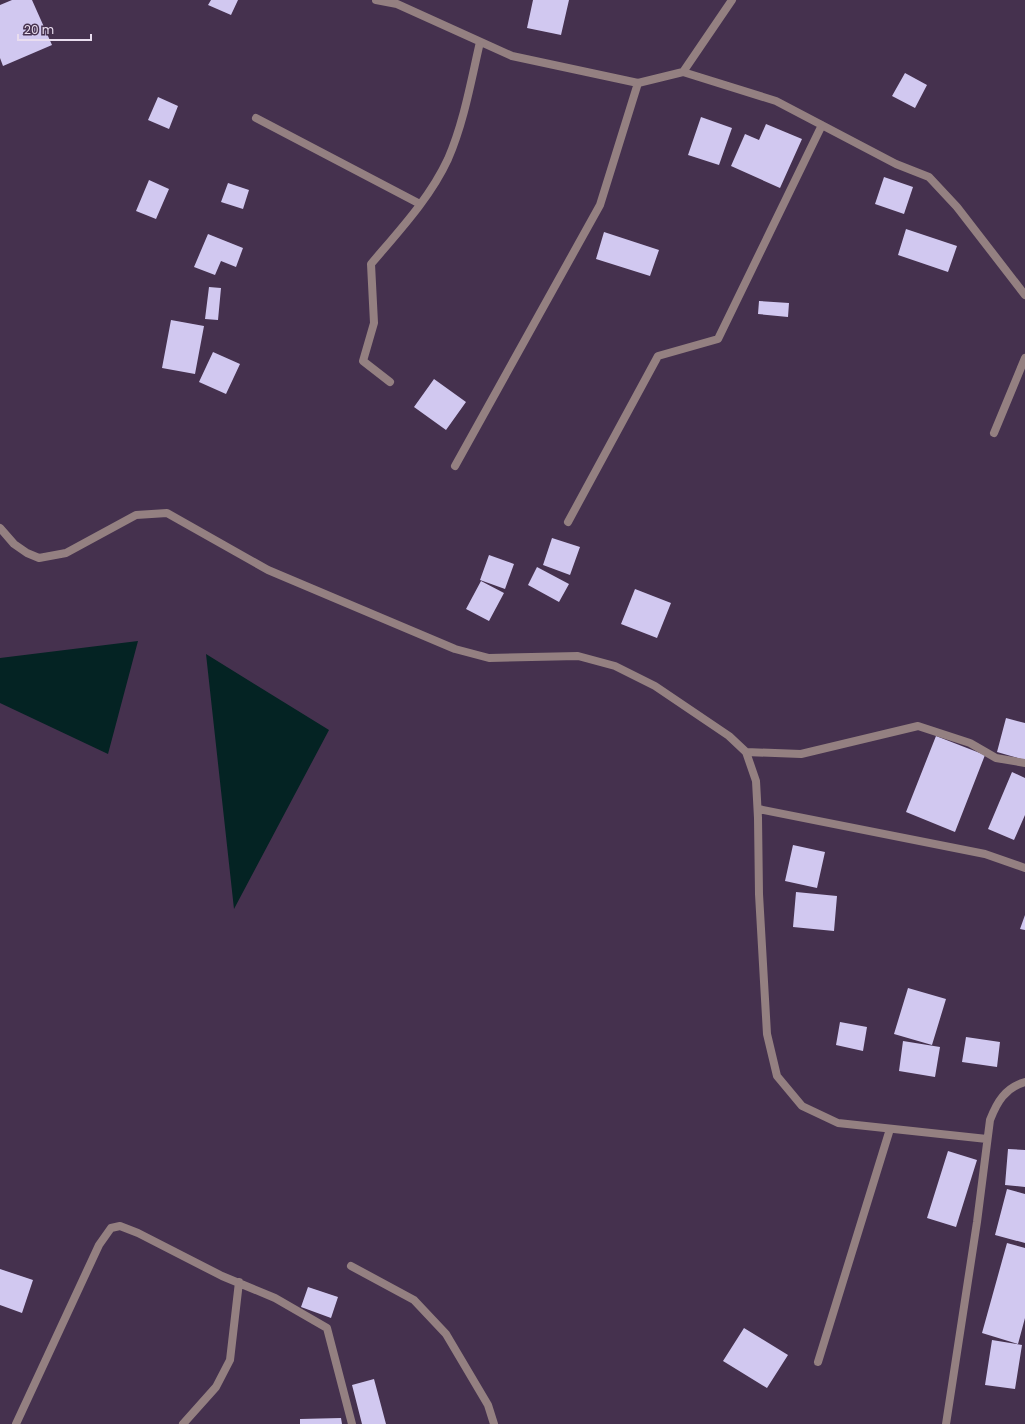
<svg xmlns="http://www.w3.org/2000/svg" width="1025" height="1424" viewBox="0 0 1025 1424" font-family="Poppins,sans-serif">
<rect width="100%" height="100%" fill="#45314e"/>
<!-- water -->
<path fill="#042323" d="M138 641 108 754 0 703V658Z
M206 654 329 730 234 909Z"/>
<!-- building -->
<path fill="#d1c8f0" d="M12 0H32L52 45 3 66 0 58V5Z
M211 0H238L231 15 208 5Z
M533 0H569L561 35 527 28Z
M905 73 927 85 915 108 892 96Z
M158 97 178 106 169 129 148 120Z
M701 117 732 128 719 165 688 155Z
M766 124 802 139 780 188 731 166 745 134 759 140Z
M884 177 913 187 904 214 875 204Z
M149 180 169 189 156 219 136 211Z
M228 183 249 190 243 209 221 202Z
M906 229 957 246 948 272 898 255Z
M604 232 659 250 650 276 596 259Z
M208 234 243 248 236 267 221 261 215 275 194 267Z
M209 287 221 288 218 320 205 319Z
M759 301 789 303 788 317 758 314Z
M171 320 204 326 195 374 162 368Z
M213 352 240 364 226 394 199 382Z
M434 379 466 402 446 430 414 407Z
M552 538 580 547 570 575 543 565Z
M489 555 514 564 505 589 480 580Z
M537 567 569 584 559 602 528 585Z
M481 581 504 593 489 621 466 609Z
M635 589 671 603 657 638 621 624Z
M1006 718 1025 723V760L997 752Z
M936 736 985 755 955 832 906 812Z
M1012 772 1025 778V815L1014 840 988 829Z
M793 845 825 852 817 888 785 881Z
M796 892 837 896 834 931 793 927Z
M1025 915V930L1020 929Z
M908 988 946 999 932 1045 894 1034Z
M840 1022 867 1027 863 1051 836 1045Z
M966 1037 1000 1042 997 1067 962 1062Z
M903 1041 940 1047 935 1077 899 1071Z
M1008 1149 1025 1150V1187L1005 1185Z
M948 1151 977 1160 956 1227 927 1218Z
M1007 1189 1025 1194V1243L995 1235Z
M1007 1243 1025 1248V1318L1018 1344 982 1333Z
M0 1269 33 1280 22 1313 0 1305Z
M308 1287 338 1297 331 1318 301 1307Z
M744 1328 788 1355 767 1388 723 1361Z
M992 1340 1022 1345 1015 1389 985 1385Z
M374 1379 386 1424H362L352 1385Z
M341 1418 342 1424H300V1419Z"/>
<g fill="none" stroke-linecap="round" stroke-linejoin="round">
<!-- lane -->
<path stroke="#948081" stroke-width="8" d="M351 1266 414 1300 446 1334 488 1405 494 1424
M818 1362 890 1129"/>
<!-- street -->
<path stroke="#948081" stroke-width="8" d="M376 0 397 4 512 56 638 83 683 72 776 101 896 164 929 177 957 207 1025 295
M683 72 732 0
M256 118 420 204
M390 382 363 361 374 323 371 264C399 231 430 198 448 159 464 122 471 81 480 42
M994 433 1025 358
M455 466 600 205 638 83
M568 522 658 356 718 339 822 125
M0 528 14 544 27 553 39 558 66 553 136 515 167 513 268 570 455 649 489 658 578 656 615 666 655 686 729 736 746 752 756 781 758 818 759 894 767 1034 777 1076 802 1106 838 1123 987 1139
M746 752 801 754 918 726 970 743 996 758 1025 763
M758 809 985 854 1025 868
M16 1424 99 1245 111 1228 120 1226 138 1233 222 1276 275 1298 327 1328 352 1424
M183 1424 216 1387 230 1360 239 1282
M946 1424 977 1222 990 1120C997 1102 1005 1088 1025 1082"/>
</g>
<!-- scale -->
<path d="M18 34v6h73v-6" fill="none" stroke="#e9ddef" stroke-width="2"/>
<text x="24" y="34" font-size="12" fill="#e9ddef" stroke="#45314e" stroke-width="3" paint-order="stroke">20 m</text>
</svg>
